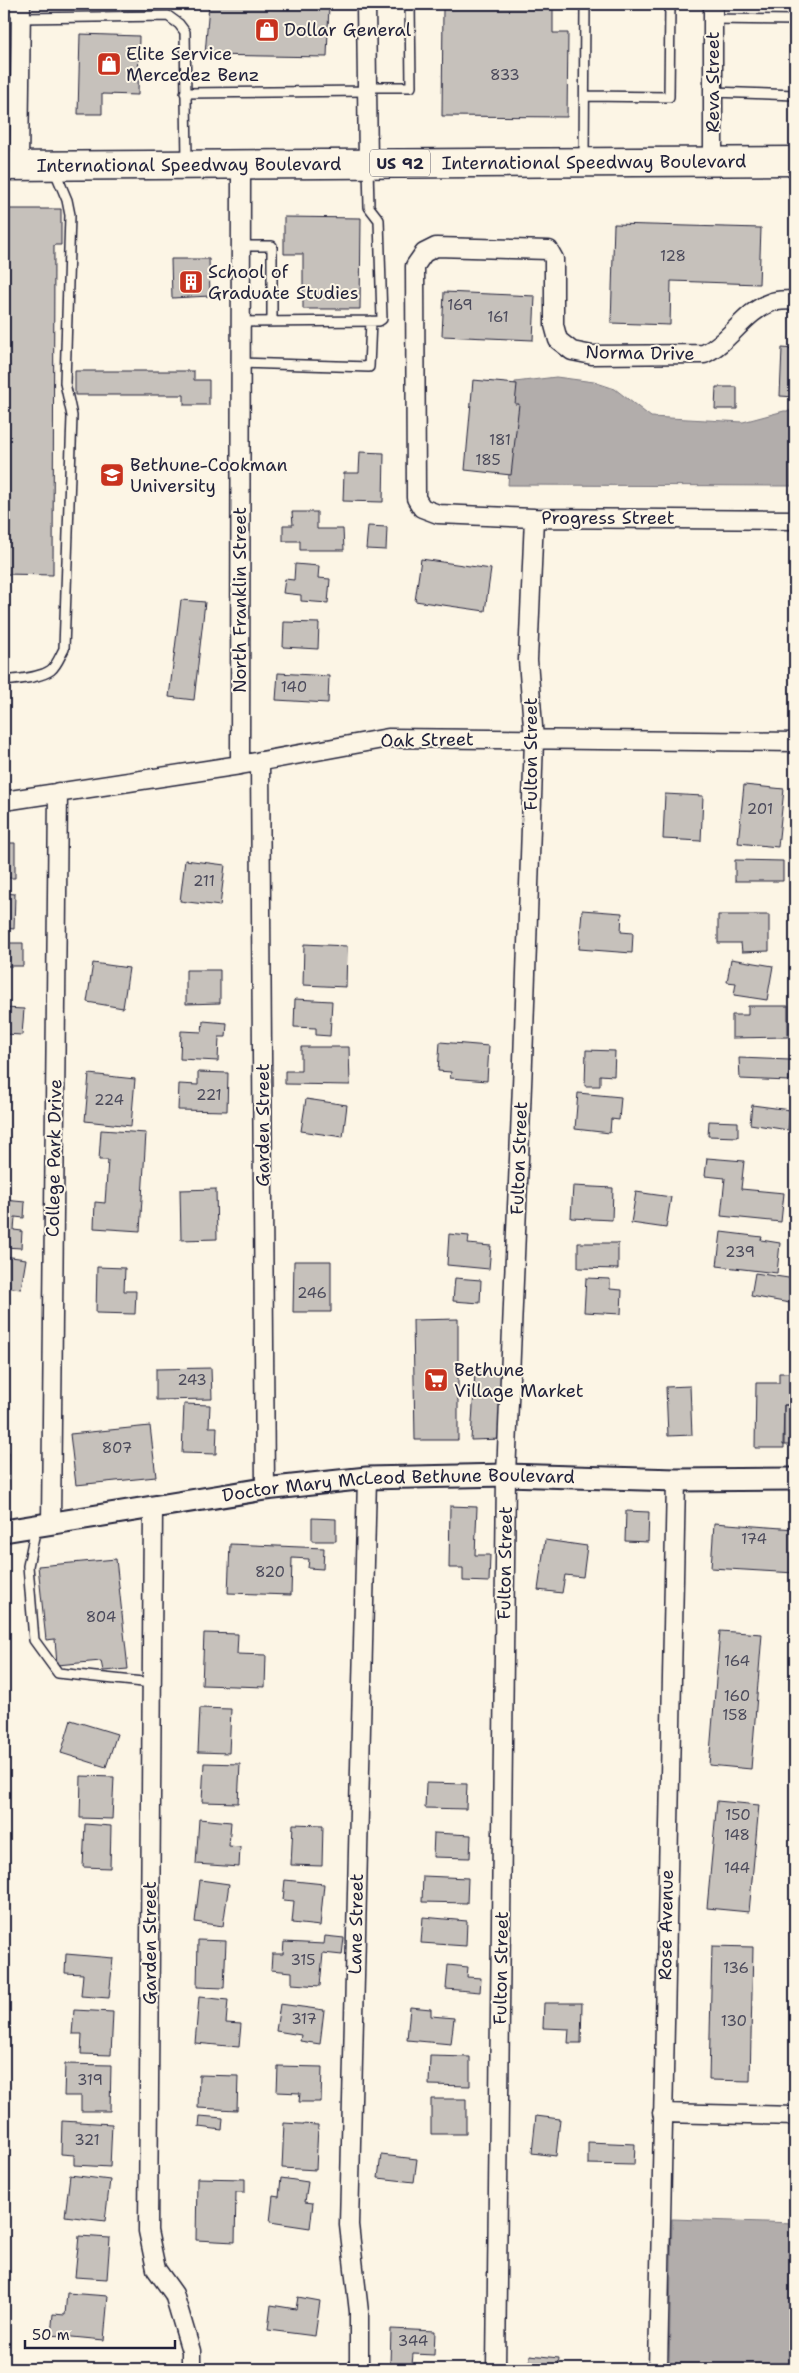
<svg xmlns="http://www.w3.org/2000/svg" width="799" height="2373" viewBox="0 0 799 2373" font-family="'Shantell Sans',sans-serif">
<rect width="100%" height="100%" fill="#fcf5e5"/>
<filter id="ink" filterUnits="userSpaceOnUse"><feTurbulence type="fractalNoise" baseFrequency=".02" numOctaves="2"/><feDisplacementMap in="SourceGraphic" scale="10" xChannelSelector="R" yChannelSelector="G"/><feConvolveMatrix kernelMatrix="1 2 1 2 8 2 1 2 1" color-interpolation-filters="sRGB"/></filter>
<g filter="url(#ink)">
<!-- water -->
<path fill="#b2adab" stroke="#78757e" d="M556 377 594 382 615 389 651 417 743 422 784 411H795V486L508 485 515 382Z
M672 2219 795 2223V2369H669Z"/>
<!-- building -->
<path fill="#c6c1bb" stroke="#22223b" d="M209 4H329L327 57 205 55Z
M435 4 553 5V33H568L567 117 442 116 443 8H435Z
M80 34 139 36 138 95 102 94V114H78Z
M4 209H61V245H54L53 575 4 574Z
M284 217 361 218 360 309H303V254H284Z
M614 224 761 228 759 284 671 281 670 325 611 323Z
M171 259H209L210 296 172 298Z
M444 292 535 296 533 340 442 336Z
M782 348 795 349V397L780 396Z
M75 371H194V380H209V405H184V395H75Z
M473 380 517 384 515 404H519L511 475 465 470Z
M716 387H737V409H715Z
M360 452 384 453 383 502 343 501 344 473H359Z
M292 512H317V529H343L344 550H300V541H283V525H293Z
M368 526 387 527 386 550 366 549Z
M421 559 491 569 485 611 415 601Z
M295 564 319 566 318 578 330 579 328 603 301 601V595L283 593 285 579 294 580Z
M181 600 205 602 194 700 169 697Z
M284 622 319 623 318 649 283 647Z
M278 673 329 676 328 703 276 700Z
M744 785 784 789 778 847 738 843Z
M665 794 703 796 701 841 663 839Z
M4 843H15V878H4Z
M185 860 225 865 220 906 180 901Z
M735 860 783 861V881H735Z
M4 893 15 894 14 929 4 928Z
M582 910 622 913 621 932 633 933 632 953 579 949Z
M718 915H769V951L742 952 741 943H718Z
M4 943H23V966H4Z
M304 944 347 946 346 987 303 985Z
M731 959 773 966 767 1000 734 995 736 983 727 982Z
M93 963 129 968 123 1008 87 1002Z
M186 970H220V1003L186 1004Z
M295 999 332 1001 330 1036 316 1035V1028L294 1027Z
M748 1006H788V1037L732 1038V1015H748Z
M4 1008 24 1009 22 1035 4 1034Z
M203 1021 227 1023 226 1037H219L218 1061 180 1059 181 1031 202 1032Z
M440 1042 489 1046 487 1081 450 1078 451 1072 438 1071Z
M301 1047H349L350 1085 285 1084V1071H301Z
M586 1050 615 1051 614 1076 600 1075V1086H585Z
M739 1058 790 1060 789 1081 740 1079Z
M198 1072 228 1073 227 1111 178 1110 179 1084 198 1085Z
M89 1074 135 1079 131 1126 85 1121Z
M578 1093 621 1097 619 1120 611 1119 610 1133 575 1129Z
M306 1099 347 1105 343 1137 301 1131Z
M752 1105 790 1110 788 1130 750 1124Z
M709 1121 738 1122V1137L708 1136Z
M101 1130 146 1133 140 1231 94 1228 95 1202 105 1203 108 1160H99Z
M707 1158 744 1161 741 1189 784 1193 781 1222 721 1216 725 1178 705 1176Z
M573 1186 613 1188 612 1220 571 1218Z
M216 1189 217 1239 181 1240 180 1190Z
M636 1192 671 1197 666 1228 631 1223Z
M4 1200 25 1202 24 1218 15 1217 14 1230 22 1231 21 1248 4 1247Z
M721 1232 762 1237 761 1240 780 1243 777 1273 717 1266Z
M449 1234 469 1236 468 1244 491 1246 489 1269 447 1265Z
M578 1243H618V1269L578 1268Z
M4 1256 26 1259 21 1289 4 1287Z
M294 1261H331V1312H293Z
M97 1267 125 1268 124 1291H136L135 1314 96 1313Z
M755 1273 795 1279V1304L751 1296Z
M455 1278 481 1280 480 1303 453 1301Z
M586 1278 610 1279V1289L622 1290 621 1314 584 1312Z
M458 1319V1440H415L413 1320Z
M4 1363H9L6 1419H4Z
M211 1368 212 1399 156 1400V1369Z
M475 1372 506 1374 503 1439 471 1440Z
M779 1373H795V1405H784V1448H755L756 1383H779Z
M690 1386 692 1435 668 1436 666 1387Z
M184 1404 210 1405 209 1427H217L216 1454 182 1453Z
M784 1405H795V1445H783Z
M150 1426 156 1477 76 1485 70 1434Z
M4 1431H6L5 1452H9L8 1486H4Z
M450 1506 477 1507 475 1555H490L489 1582 463 1581V1568H449Z
M626 1511 649 1512 648 1542 625 1541Z
M312 1518 336 1519V1541H312Z
M714 1523 795 1529V1573L711 1568Z
M545 1540 587 1546 583 1577 565 1575 562 1593 538 1590Z
M230 1544 324 1548 323 1569 308 1568 309 1559 292 1558 291 1595 228 1593Z
M116 1559 128 1669 103 1671 101 1661 57 1665 55 1639 46 1640 38 1566Z
M720 1631 762 1634 751 1769 709 1765Z
M204 1633 238 1634 237 1654 266 1655 265 1687 202 1685Z
M200 1708 231 1709 229 1753 198 1752Z
M71 1720 117 1734 106 1767 61 1753Z
M204 1763 240 1764 238 1803 202 1802Z
M81 1776 114 1777 112 1819 80 1818Z
M426 1783 467 1784 466 1809 425 1808Z
M717 1801 759 1805 749 1912 707 1908Z
M199 1819 231 1822 229 1846 240 1847 239 1867 196 1864Z
M85 1824 111 1826 110 1868 83 1867Z
M293 1824 323 1825 322 1866 291 1865Z
M434 1833 471 1835 470 1858 433 1857Z
M423 1876 468 1878 467 1903 422 1902Z
M200 1880 229 1884 223 1926 195 1922Z
M285 1880 324 1884 320 1926 292 1923 294 1901 283 1900Z
M423 1917 467 1921 466 1946 421 1943Z
M325 1936 344 1938 342 1955 323 1953 320 1986 292 1984V1972L271 1970 272 1954H283L284 1942 324 1944Z
M198 1940 226 1941 224 1988 197 1987Z
M712 1946 753 1947 750 2081 709 2080Z
M66 1954 113 1958 109 1998 81 1996 83 1974 65 1973Z
M448 1965 468 1967 467 1977 481 1978 480 1992 446 1989Z
M199 1997 228 2000 226 2023 241 2024 239 2047 195 2043Z
M544 2003H582L581 2043H568L569 2029 543 2028Z
M280 2004 324 2010 320 2044 300 2041 301 2035 276 2031Z
M410 2007 431 2009V2016L454 2018 451 2044 407 2040Z
M74 2010 113 2012 111 2055 81 2054 82 2034H72Z
M430 2056 470 2057V2086L429 2085Z
M65 2064 111 2065 110 2111H81V2096H64Z
M278 2066 322 2067 321 2102H299L300 2093 277 2092Z
M199 2075 238 2076 237 2110 198 2108Z
M431 2099H466V2134H431Z
M200 2116 223 2118 222 2130 199 2127Z
M536 2116 560 2119 556 2156 532 2153Z
M62 2121 112 2124 110 2167 74 2165V2155L61 2154Z
M284 2123 318 2125 316 2170 282 2168Z
M588 2142 635 2144 634 2165 588 2164Z
M381 2155 417 2159 414 2182 378 2178Z
M70 2175 110 2180 105 2221 65 2216Z
M197 2178 245 2179V2192H236L235 2242 196 2240Z
M281 2178 308 2182 305 2202 313 2203 310 2228 270 2222 273 2196 279 2197Z
M79 2236 110 2238 107 2279 75 2277Z
M67 2293 108 2296 104 2340 51 2335 53 2314 65 2315Z
M298 2297 320 2301 315 2336 268 2330 271 2305 296 2309Z
M391 2329 435 2331 434 2355 413 2354 412 2365 390 2364Z
M530 2355 559 2358 558 2369H529Z"/>
<g fill="none" stroke-linecap="round" stroke-linejoin="round">
<defs>
<path id="service" d="M4 11H21
M21 18 168 16 179 24 185 32 187 161
M713 19 795 20
M367 87H411L410 4
M713 92 795 95
M185 93 367 91
M586 96 669 97 670 4
M584 159 585 4
M241 246H272V322
M241 322 379 321 382 319 379 220 369 207 368 167
M241 363 369 367 371 321
M4 681C18 679 40 678 51 670 57 665 60 656 64 649L72 416 65 383 70 215 67 200 54 169
M36 1527 28 1566 34 1640 58 1673 152 1683"/>
<path id="minor" d="M366 4 368 164
M713 4V161
M19 165 21 4
M795 300C788 300 779 300 772 302 745 311 730 342 704 354L592 355 572 351 558 340 554 325V259L549 250 436 247 424 253 415 266 416 498 422 508 438 514 534 518 795 520
M260 761 265 1489
M240 765 241 164
M4 801 240 765 388 738 795 742
M153 1508 148 2231 156 2269 174 2294 191 2351V2369
M51 1524 58 792
M662 2113 795 2116
M359 2369V2312L349 2225 367 1478
M496 2369 506 1475 523 1061 534 740 528 660 534 518
M658 2369 676 1480"/>
<g id="tertiary">
<path id="s1" d="M4 1531 265 1489 367 1478 506 1475 676 1480 795 1479"/>
</g>
<g id="primary">
<path id="s2" d="M4 166 795 161"/>
</g>
</defs>
<!-- service casing -->
<use href="#service" stroke="#22223b" stroke-width="12"/>
<!-- minor casing -->
<use href="#minor" stroke="#22223b" stroke-width="21"/>
<!-- tertiary casing -->
<use href="#tertiary" stroke="#22223b" stroke-width="25"/>
<!-- primary casing -->
<use href="#primary" stroke="#22223b" stroke-width="31"/>
<!-- service -->
<use href="#service" stroke="#fcf5e5" stroke-width="9"/>
<!-- minor -->
<use href="#minor" stroke="#fcf5e5" stroke-width="18"/>
<!-- tertiary -->
<use href="#tertiary" stroke="#fcf5e5" stroke-width="21"/>
<!-- primary -->
<use href="#primary" stroke="#fcf5e5" stroke-width="28"/>
</g>
</g>
<!-- icons -->
<defs>
<symbol id="shop-square" viewBox="-11 -11 22 22"><rect x="-9" y="-9" width="18" height="18" rx="4" fill="#c8321e" stroke="#fcf5e5"/><path d="M-5-2.5h2.3a2.7 3.5 0 0 1 5.4 0H5L5.5 6h-11ZM-1.5-2.5h3a1.5 2.3 0 0 0-3 0Z" fill="#fff"/></symbol>
<symbol id="building-square" viewBox="-11 -11 22 22"><rect x="-9" y="-9" width="18" height="18" rx="4" fill="#c8321e" stroke="#fcf5e5"/><path d="M-4-6H4V6H1V3H-1V6H-4ZM-2.5-4.3h1.7v1.8h-1.7ZM.8-4.3h1.7v1.8H.8ZM-2.5-1h1.7V.8h-1.7ZM.8-1h1.7V.8H.8Z" fill="#fff"/></symbol>
<symbol id="university-square" viewBox="-11 -11 22 22"><rect x="-9" y="-9" width="18" height="18" rx="4" fill="#c8321e" stroke="#fcf5e5"/><path d="M0-5L7-2L0 1L-7-2ZM-4 1L0 2.5L4 1V4Q0 6-4 4Z" fill="#fff"/></symbol>
<symbol id="supermarket-square" viewBox="-11 -11 22 22"><rect x="-9" y="-9" width="18" height="18" rx="4" fill="#c8321e" stroke="#fcf5e5"/><path d="M-6-5.5h2.5l.6 2H6L4.5 2H-2.5L-4.4-4H-6ZM-1.5 3.2a1.3 1.3 0 1 0 .1 0ZM3 3.2a1.3 1.3 0 1 0 .1 0Z" fill="#fff"/></symbol>
</defs>
<g fill-rule="evenodd">
<use href="#shop-square" x="253" y="16" width="28" height="28"/>
<use href="#shop-square" x="95" y="50" width="28" height="28"/>
<use href="#building-square" x="177" y="268" width="28" height="28"/>
<use href="#university-square" x="98" y="461" width="28" height="28"/>
<use href="#supermarket-square" x="422" y="1366" width="28" height="28"/>
</g>
<g text-anchor="middle" stroke-width="4" stroke-linejoin="round" paint-order="stroke">
<!-- number labels -->
<g font-size="15" fill="#4b4a5b">
<text x="505" y="80">833</text>
<text x="673" y="261">128</text>
<text x="460" y="310">169</text>
<text x="498" y="322">161</text>
<text x="500" y="445">181</text>
<text x="488" y="465">185</text>
<text x="294" y="692">140</text>
<text x="760" y="814">201</text>
<text x="204" y="886">211</text>
<text x="209" y="1100">221</text>
<text x="109" y="1105">224</text>
<text x="740" y="1257">239</text>
<text x="312" y="1298">246</text>
<text x="192" y="1385">243</text>
<text x="117" y="1453">807</text>
<text x="754" y="1544">174</text>
<text x="270" y="1577">820</text>
<text x="101" y="1622">804</text>
<text x="737" y="1666">164</text>
<text x="737" y="1701">160</text>
<text x="735" y="1720">158</text>
<text x="738" y="1820">150</text>
<text x="737" y="1840">148</text>
<text x="737" y="1873">144</text>
<text x="303" y="1965">315</text>
<text x="736" y="1973">136</text>
<text x="304" y="2024">317</text>
<text x="734" y="2026">130</text>
<text x="90" y="2085">319</text>
<text x="87" y="2145">321</text>
<text x="413" y="2346">344</text>
</g>
<!-- shield labels -->
<rect fill="#fcf5e5" stroke="#63616e" stroke-width="1" x="370" y="149.5" width="60" height="27" rx="4"/>
<g font-size="16" font-weight="bold" fill="#22223b">
<text x="400" y="169">US 92</text>
</g>
<!-- poi labels -->
<g font-size="18" fill="#22223b" stroke="#fcf5e5" text-anchor="start">
<text x="284" y="36">Dollar General</text>
<text x="126" y="60">Elite Service<tspan x="126" dy="21">Mercedez Benz</tspan></text>
<text x="208" y="278">School of<tspan x="208" dy="21">Graduate Studies</tspan></text>
<text x="130" y="471">Bethune-Cookman<tspan x="130" dy="21">University</tspan></text>
<text x="454" y="1376">Bethune<tspan x="454" dy="21">Village Market</tspan></text>
</g>
<!-- street labels -->
<g font-size="18" fill="#22223b" stroke="#fcf5e5">
<text transform="translate(713 82) rotate(-90)" y="6">Reva Street</text>
<text dy="6" stroke="none"><textPath href="#s2" startOffset="590">International Speedway Boulevard</textPath></text>
<text dy="6" stroke="none"><textPath href="#s2" startOffset="185">International Speedway Boulevard</textPath></text>
<text transform="translate(640 353) rotate(1)" y="6">Norma Drive</text>
<text x="608" y="524">Progress Street</text>
<text transform="translate(240 600) rotate(-90)" y="6">North Franklin Street</text>
<text transform="translate(427 740) rotate(-1)" y="6">Oak Street</text>
<text transform="translate(531 754) rotate(-90)" y="6">Fulton Street</text>
<text transform="translate(263 1125) rotate(-90)" y="6">Garden Street</text>
<text transform="translate(54 1158) rotate(-89)" y="6">College Park Drive</text>
<text transform="translate(519 1158) rotate(-88)" y="6">Fulton Street</text>
<text dy="6" stroke="none"><textPath href="#s1" startOffset="398">Doctor Mary McLeod Bethune Boulevard</textPath></text>
<text transform="translate(505 1563) rotate(-89)" y="6">Fulton Street</text>
<text transform="translate(356 1924) rotate(-89)" y="6">Lane Street</text>
<text transform="translate(666 1925) rotate(-89)" y="6">Rose Avenue</text>
<text transform="translate(150 1943) rotate(-90)" y="6">Garden Street</text>
<text transform="translate(501 1968) rotate(-89)" y="6">Fulton Street</text>
</g>
</g>
<!-- margin -->
<rect width="799" height="2373" fill="none" stroke="#fcf5e5" stroke-width="20"/>
<rect x="10" y="10" width="779" height="2353" fill="none" stroke="#22223b" stroke-width="2" filter="url(#ink)"/>
<!-- scale -->
<path d="M25 2340v8h150v-8" fill="none" stroke="#22223b" stroke-width="2.5"/>
<text x="32" y="2340" font-size="15" fill="#22223b" stroke="#fcf5e5" stroke-width="4" paint-order="stroke">50 m</text>
</svg>
